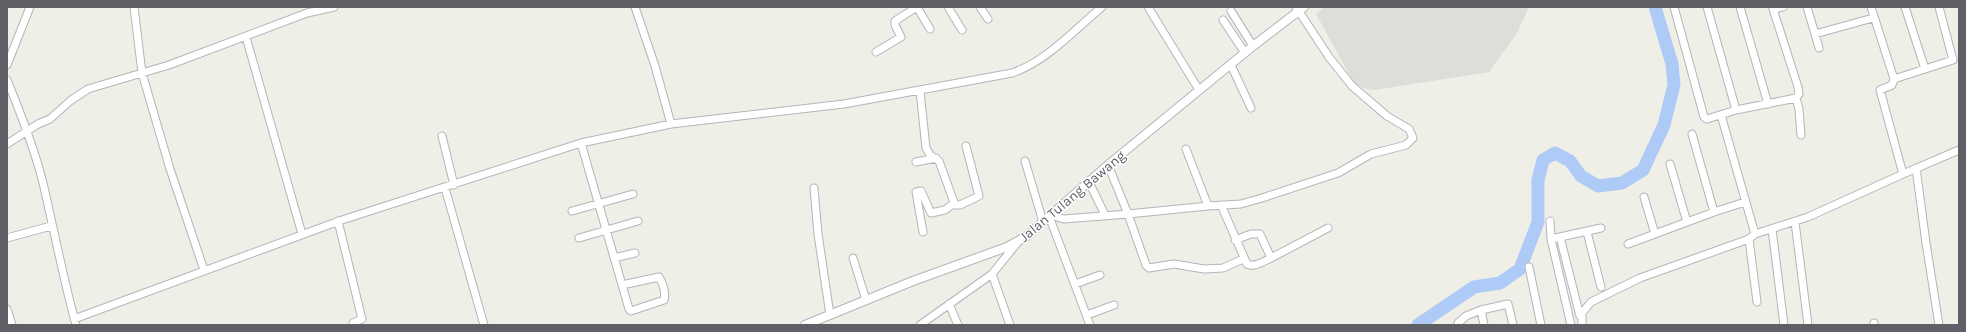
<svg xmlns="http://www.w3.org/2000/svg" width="1966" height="332" viewBox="0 0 1966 332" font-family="Karla,sans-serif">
<rect width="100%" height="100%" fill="#efeee7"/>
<!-- industrial -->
<path fill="#deddd9" d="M1325 7H1529L1516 35 1493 66 1490 72 1374 90 1366 89 1354 83 1316 14Z"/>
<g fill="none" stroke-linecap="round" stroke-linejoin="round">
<!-- river -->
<path stroke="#aecbf7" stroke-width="13" d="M1418 325 1474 287 1500 283 1520 269 1538 222V180L1543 160 1555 153 1570 161 1581 176 1598 186 1622 183 1643 170 1664 125 1674 85 1672 64 1655 7"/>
<defs>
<path id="minor" d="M134 7 142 73 170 169 204 270
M635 7 655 66 671 124
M917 7 930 29
M948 7 962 30
M980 7 988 19
M1148 7 1199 90
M1674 7 1704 117 1707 119 1736 110 1796 98 1799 94 1798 87 1773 9
M1707 7 1736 110
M1740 7 1768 104
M1773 7V9L1783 7
M1807 7 1815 34 1873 18
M1871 7 1894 79 1892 85 1880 90 1903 174
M1905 7 1925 69
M1231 11 1253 46
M1223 20 1245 53
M1815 34 1819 48
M246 37 302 234
M876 52 901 37 895 25V21L917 7
M7 65 30 7
M1231 65 1251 108
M1894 79 1953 60 1939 7
M7 80C21 114 34 147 43 183 54 230 63 278 76 325
M920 91 926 148 930 155 939 161 955 205H960L979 196 966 146
M1796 98 1799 109 1801 135
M1721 115 1755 234
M1692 134 1714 212 1745 202
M442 136 454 185
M581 143 629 309 631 311 664 300C666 293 663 283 659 277L622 285
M7 144 38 124 50 119 70 101 88 89 169 65 307 13 334 7
M1025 161 1043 222
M916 162 936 158
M1670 164 1687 222
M1108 165 1128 214 1208 206 1186 149
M1916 168 1926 243 1939 325
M1089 182 1105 215
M445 188 484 325
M814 188 818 234 830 315
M1644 197 1655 234
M1221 205 1247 264C1254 268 1264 261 1271 258
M1208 206 1241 204 1262 198 1338 173 1371 154 1406 145 1413 138 1409 129 1387 116 1352 86 1329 57 1296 7
M572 211 633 194
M1053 213 1057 217 1064 219 1128 214 1146 265 1149 268 1174 264 1204 269 1223 268 1243 259
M1049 216 1090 325
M338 221 362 319 353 323V325
M1550 221 1551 239
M1795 222 1808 325
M1772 229 1784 325
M923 232 916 192 921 191 931 213 945 210 953 204
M1587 232 1601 287
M1560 237 1580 316
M7 238 51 226
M579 238 638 221
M1749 239 1757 302
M1235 240 1251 234H1260L1271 258 1328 228
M1628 244 1714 212
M614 258 635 253
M853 258 866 300
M1529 267 1541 325
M992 274 1010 325
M1075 284 1100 275
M949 304 958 325
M7 309 12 325
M1087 315 1114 305
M74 319 342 220 581 143 671 124 844 104 1012 73C1047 61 1074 30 1102 7
M1874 323V325
M920 325 992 274 1018 242
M1458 325V323L1466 316 1481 310
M1484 325 1481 310 1508 304 1513 325
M1571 325 1551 239 1601 228
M1582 325V313L1591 302 1640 278 1749 239 1755 234 1808 217 1903 174 1959 150"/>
<path id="tertiary" d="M805 325 913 281 1007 247 1027 236 1108 165 1253 46 1304 7"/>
</defs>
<!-- minor casing -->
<use href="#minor" stroke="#b4b5ba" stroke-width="9"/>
<!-- tertiary casing -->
<use href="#tertiary" stroke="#b4b5ba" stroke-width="10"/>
<!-- minor -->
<use href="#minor" stroke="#fff" stroke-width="7"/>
<!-- tertiary -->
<use href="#tertiary" stroke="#fff" stroke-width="8"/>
</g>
<g text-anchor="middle" stroke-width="3" stroke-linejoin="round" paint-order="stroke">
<!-- street labels -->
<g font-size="14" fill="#5e6065" stroke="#fff">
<text transform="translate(1072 196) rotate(-40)" y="5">Jalan Tulang Bawang</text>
</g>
</g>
<!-- border -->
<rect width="1966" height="332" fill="none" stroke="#5e6065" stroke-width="16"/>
</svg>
